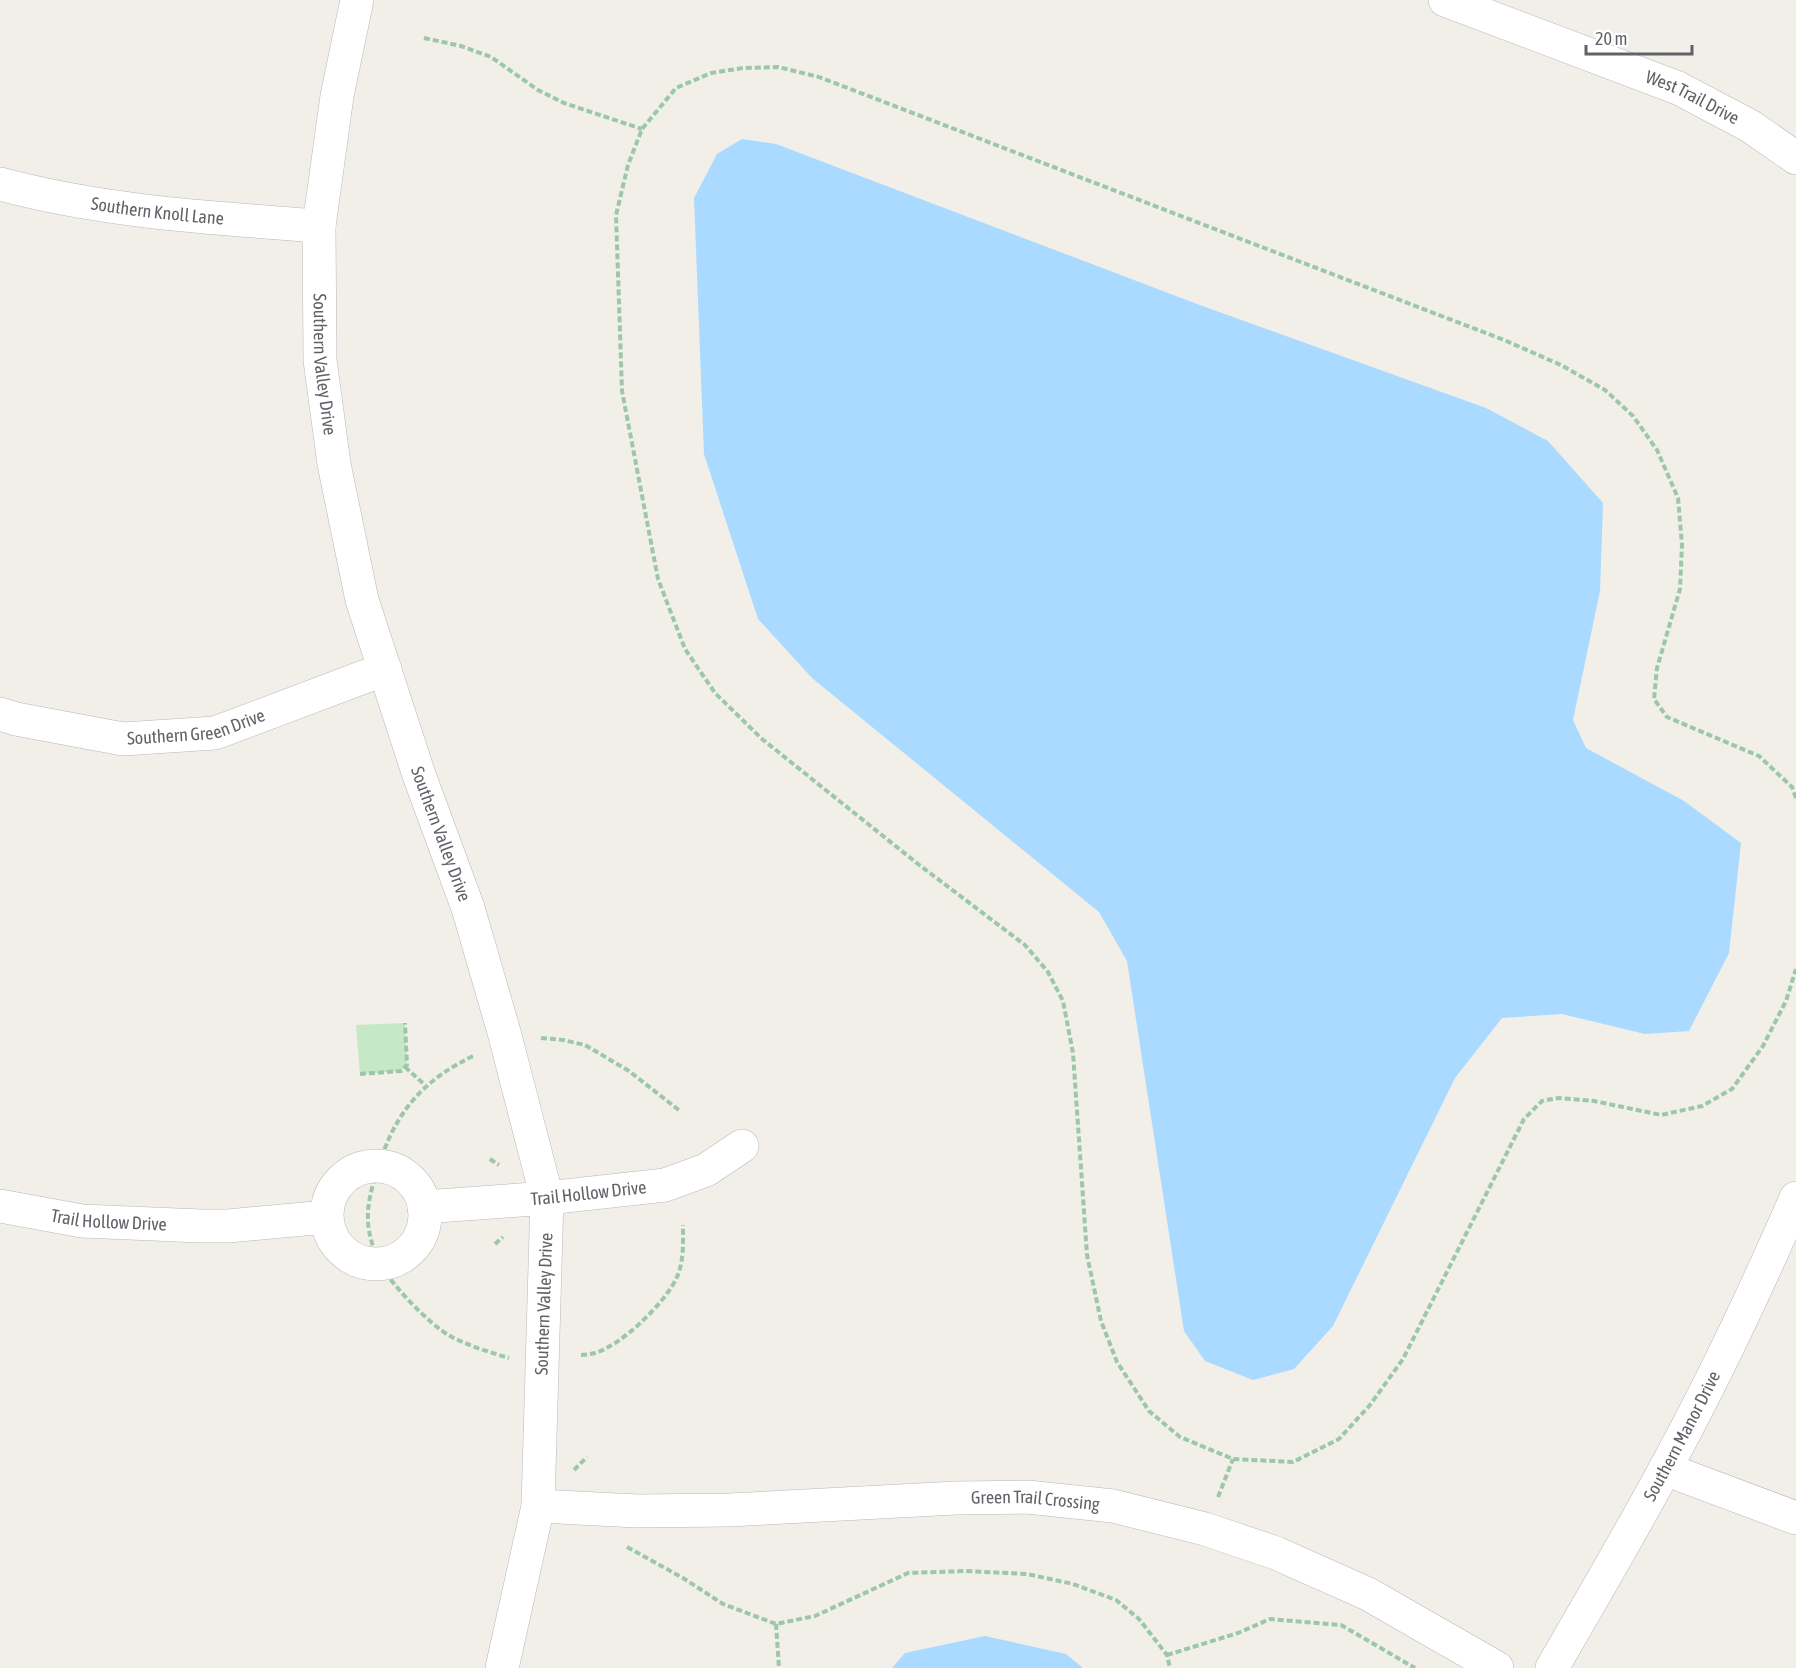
<svg xmlns="http://www.w3.org/2000/svg" width="1796" height="1668" viewBox="0 0 1796 1668" font-family="'Asap Condensed',sans-serif">
<rect width="100%" height="100%" fill="#f1efe8"/>
<!-- green -->
<path fill="#c5e8c5" d="M405 1023 407 1065 401 1071 360 1074 356 1025Z"/>
<!-- water -->
<path fill="#aadaff" d="M742 139 776 144 1197 304 1486 408 1548 441 1603 503 1600 591 1573 720 1586 748 1684 801 1741 843 1729 953 1689 1031 1645 1034 1562 1014 1502 1018 1455 1078 1333 1326 1294 1369 1253 1380 1205 1361 1184 1331 1127 961 1099 912 812 678 758 619 704 454 694 198 717 154Z
M985 1636 1066 1654 1083 1668H892L905 1653Z"/>
<g fill="none" stroke-linecap="round" stroke-linejoin="round">
<defs>
<g id="minor">
<path id="s1" d="M357 0 337 96 319 226 320 360 334 464 362 600 419 775 468 908 504 1032 547 1198 538 1506 502 1668"/>
<path id="s2" d="M1445 0 1678 88 1750 126 1796 158"/>
<path id="s3" d="M0 184C104 212 212 218 319 226"/>
<path id="s4" d="M0 714 16 719 123 739 215 733 385 669"/>
<circle cx="376" cy="1215" r="49"/>
<path id="s5" d="M0 1206 82 1221 201 1226H228L326 1217"/>
<path id="s6" d="M424 1207 547 1198 665 1185 706 1170 742 1146"/>
<path d="M1665 1469 1796 1518"/>
<path id="s7" d="M538 1506 637 1511 729 1510 956 1498 1027 1497 1113 1506 1205 1529 1276 1553 1368 1594 1497 1668"/>
<path id="s8" d="M1552 1668C1590 1602 1629 1536 1665 1469 1713 1381 1756 1290 1796 1198"/>
</g>
</defs>
<!-- minor casing -->
<use href="#minor" stroke="#b5b8bc" stroke-width="34"/>
<!-- path -->
<path stroke="#9cc7a9" stroke-width="4" stroke-dasharray="6 3" stroke-linecap="butt" d="M424 38 461 46 491 57 538 90 564 103 642 129
M1796 798 1792 787 1759 756 1667 717 1654 699 1657 668 1680 589 1682 545 1678 498 1657 450 1633 416 1605 390 1561 365 1504 340 819 77 778 67 743 68 711 73 676 88 642 129 628 165 616 215 622 391 658 579 685 649 715 693 762 739 918 864 1025 945 1048 972 1063 1001 1073 1053 1087 1255 1101 1321 1117 1362 1149 1411 1180 1437 1233 1459 1293 1462 1339 1439 1370 1405 1403 1359 1524 1119 1542 1101 1558 1098 1594 1101 1661 1115 1702 1106 1732 1089 1763 1046 1786 1001 1796 969
M541 1038 563 1040 585 1045 629 1071 680 1111
M473 1056C428 1078 401 1105 383 1153 376 1174 367 1198 368 1220 368 1233 374 1252 380 1264 391 1284 430 1325 450 1336 469 1346 489 1352 509 1358
M405 1067 425 1085
M360 1074 401 1071 407 1065 405 1023
M490 1159 499 1165
M495 1244 503 1237
M581 1355C586 1355 591 1354 595 1353 622 1345 666 1302 677 1277 684 1261 683 1243 683 1225
M574 1470 587 1457
M1218 1497 1233 1459
M627 1547 683 1578 723 1604 776 1624 815 1616 908 1573 966 1571 1027 1574 1073 1584 1116 1600 1139 1619 1167 1655 1170 1668
M776 1624 779 1668
M1167 1655 1238 1633 1270 1619 1341 1625 1415 1668"/>
<!-- minor -->
<use href="#minor" stroke="#fff" stroke-width="33"/>
</g>
<g text-anchor="middle" stroke-width="5" stroke-linejoin="round" paint-order="stroke">
<!-- street labels -->
<g font-size="18" fill="#5f6368" stroke="#fff">
<text dy="6" stroke="none"><textPath href="#s2" startOffset="266">West Trail Drive</textPath></text>
<text dy="6" stroke="none"><textPath href="#s3" startOffset="160">Southern Knoll Lane</textPath></text>
<text dy="6" stroke="none"><textPath href="#s1" startOffset="368">Southern Valley Drive</textPath></text>
<text dy="6" stroke="none"><textPath href="#s4" startOffset="200">Southern Green Drive</textPath></text>
<text dy="6" stroke="none"><textPath href="#s1" startOffset="854">Southern Valley Drive</textPath></text>
<text dy="6" stroke="none"><textPath href="#s6" startOffset="165">Trail Hollow Drive</textPath></text>
<text dy="6" stroke="none"><textPath href="#s5" startOffset="110">Trail Hollow Drive</textPath></text>
<text transform="translate(544 1304) rotate(-88)" y="6">Southern Valley Drive</text>
<text dy="6" stroke="none"><textPath href="#s8" startOffset="266">Southern Manor Drive</textPath></text>
<text dy="6" stroke="none"><textPath href="#s7" startOffset="498">Green Trail Crossing</textPath></text>
</g>
</g>
<!-- scale -->
<path d="M1586 45v9h106v-9" fill="none" stroke="#5f6368" stroke-width="3"/>
<text x="1595" y="45" font-size="18" fill="#5f6368" stroke="#ffffff" stroke-width="4.5" paint-order="stroke">20 m</text>
</svg>
